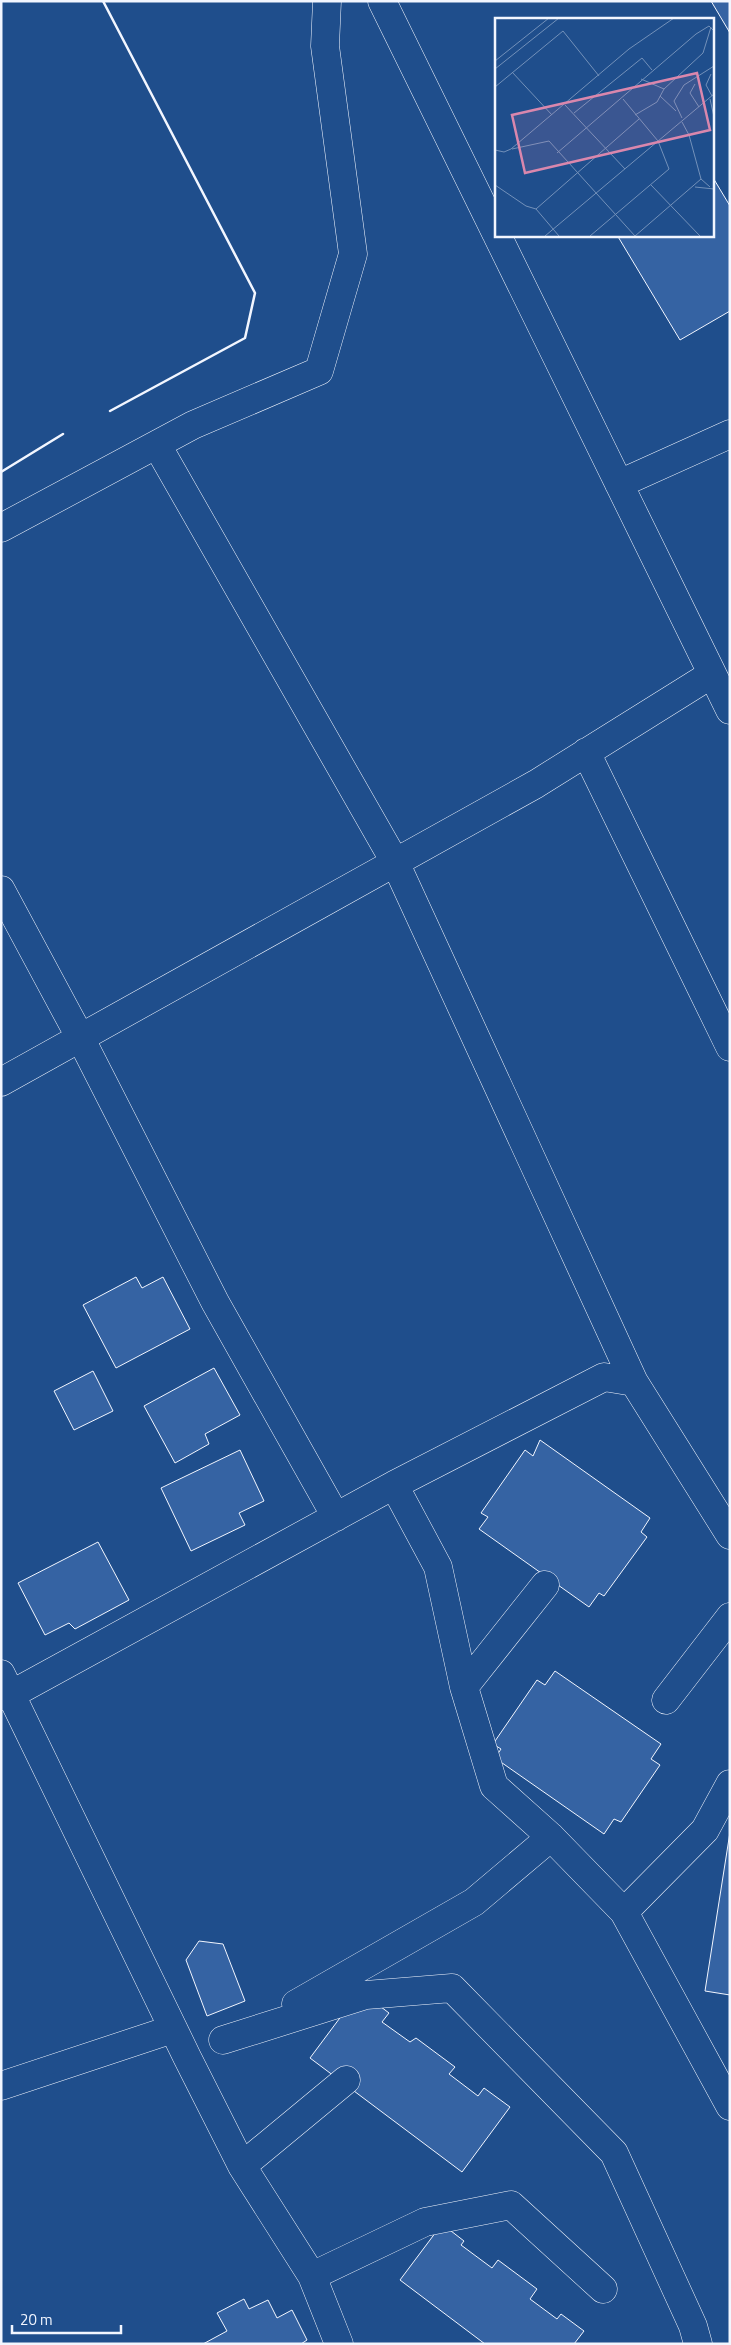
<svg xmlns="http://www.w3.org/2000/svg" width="731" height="2345" viewBox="0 0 731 2345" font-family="'Titillium Web',sans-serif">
<rect width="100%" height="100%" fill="#1f4e8c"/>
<!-- building -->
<path fill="#3563a3" stroke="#f2f6ff" d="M711 1H730V33Z
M712 176 730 206V311L680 340 617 235H712Z
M136 1277 142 1288 163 1277 190 1329 116 1368 83 1305Z
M214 1368 240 1415 205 1434 209 1444 175 1463 144 1406Z
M93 1371 113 1411 74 1430 54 1391Z
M540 1440 650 1518 641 1532 647 1537 604 1596 599 1593 589 1607 479 1529 488 1517 481 1513 525 1450 533 1456Z
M240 1450 264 1501 239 1513 245 1525 191 1551 161 1488Z
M98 1542 129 1600 75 1629 69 1623 45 1635 18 1583Z
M555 1671 661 1744 651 1759 660 1765 621 1822 614 1819 604 1834 495 1758 501 1749 493 1744 537 1680 545 1685Z
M730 1832V1995L705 1991Z
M199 1941 223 1944 245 2001 207 2016 186 1960Z
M360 1991 389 2013 382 2022 410 2042 416 2038 455 2067 449 2074 478 2096 484 2088 510 2107 462 2172 310 2058Z
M442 2224 464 2241 461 2245 492 2268 498 2260 537 2289 530 2299 557 2319 561 2314 584 2331 574 2344H485L400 2280Z
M244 2299 249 2309 268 2300 277 2318 292 2310 307 2340 301 2344H203L227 2331 217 2313Z"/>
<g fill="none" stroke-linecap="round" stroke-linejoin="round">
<defs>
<path id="street" d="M382 1 496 233
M497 235 730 710
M157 445 395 862 634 1382 730 1535
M619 484 730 434
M1 528 193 425 319 371 353 254 325 46 327 1
M586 752 730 1047
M1 890 81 1039 215 1302 336 1517
M1 1082 536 784 712 674
M394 1485 438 1567 464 1687 494 1786 551 1837 624 1912 730 2106
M1 1674 187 2057 242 2166 312 2276 339 2344
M464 1687 545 1585
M1 1696 12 1694 394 1485 604 1377 634 1382
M666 1700 730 1617
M624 1912 705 1830 730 1784
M296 2004 474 1902 551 1837
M223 2040 366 1995 452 1988 614 2153 693 2326 698 2344
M1 2086 173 2029
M242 2166 346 2080
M312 2276 425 2222 511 2205 603 2289"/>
</defs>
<!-- street casing -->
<use href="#street" stroke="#f2f6ff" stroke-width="29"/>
<!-- street -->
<use href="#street" stroke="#1f4e8c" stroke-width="28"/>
<!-- wall -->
<path stroke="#f2f6ff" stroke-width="2.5" d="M103 1 255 293 245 338 110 411
M1 472 63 434"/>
</g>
<!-- overview -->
<g transform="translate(495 18)">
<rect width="219" height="219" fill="#1f4e8c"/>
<path fill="none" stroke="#7391ba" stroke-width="1" d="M0 43 54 0M0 51 64 0M17 54 57 97M216 56 211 67 217 78M146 61 169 71M200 66 195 75 204 89M0 69 68 13 104 58M165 78 181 93M215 81 219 99M70 87 130 151M79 95 147 40 157 52M140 97 162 84 169 71 208 35 216 9M187 100 179 83 189 67 219 48M187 104 194 117 206 161 215 169M17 131 54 123 140 218M0 132 9 134 16 131 134 31 179 0M62 135 201 16 214 8 219 13M0 167 31 188 41 191 64 218M156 167 205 218M200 169 219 171M41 191 144 101M50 218 219 76M95 218 174 151 163 123 128 81M140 218 206 161"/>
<path fill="#da87ad" fill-opacity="0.15" stroke="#da87ad" stroke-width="2.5" d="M202 55 215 112 30 155 17 97Z"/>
<rect width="219" height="219" fill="none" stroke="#f2f6ff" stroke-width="2.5"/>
</g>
<!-- border -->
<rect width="731" height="2345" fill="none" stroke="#f2f6ff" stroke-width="5"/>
<!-- scale -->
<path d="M12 2325v8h109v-8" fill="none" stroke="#f2f6ff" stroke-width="2.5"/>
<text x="20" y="2325" font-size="15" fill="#f2f6ff" stroke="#1f4e8c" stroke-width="4" paint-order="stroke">20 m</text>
</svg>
